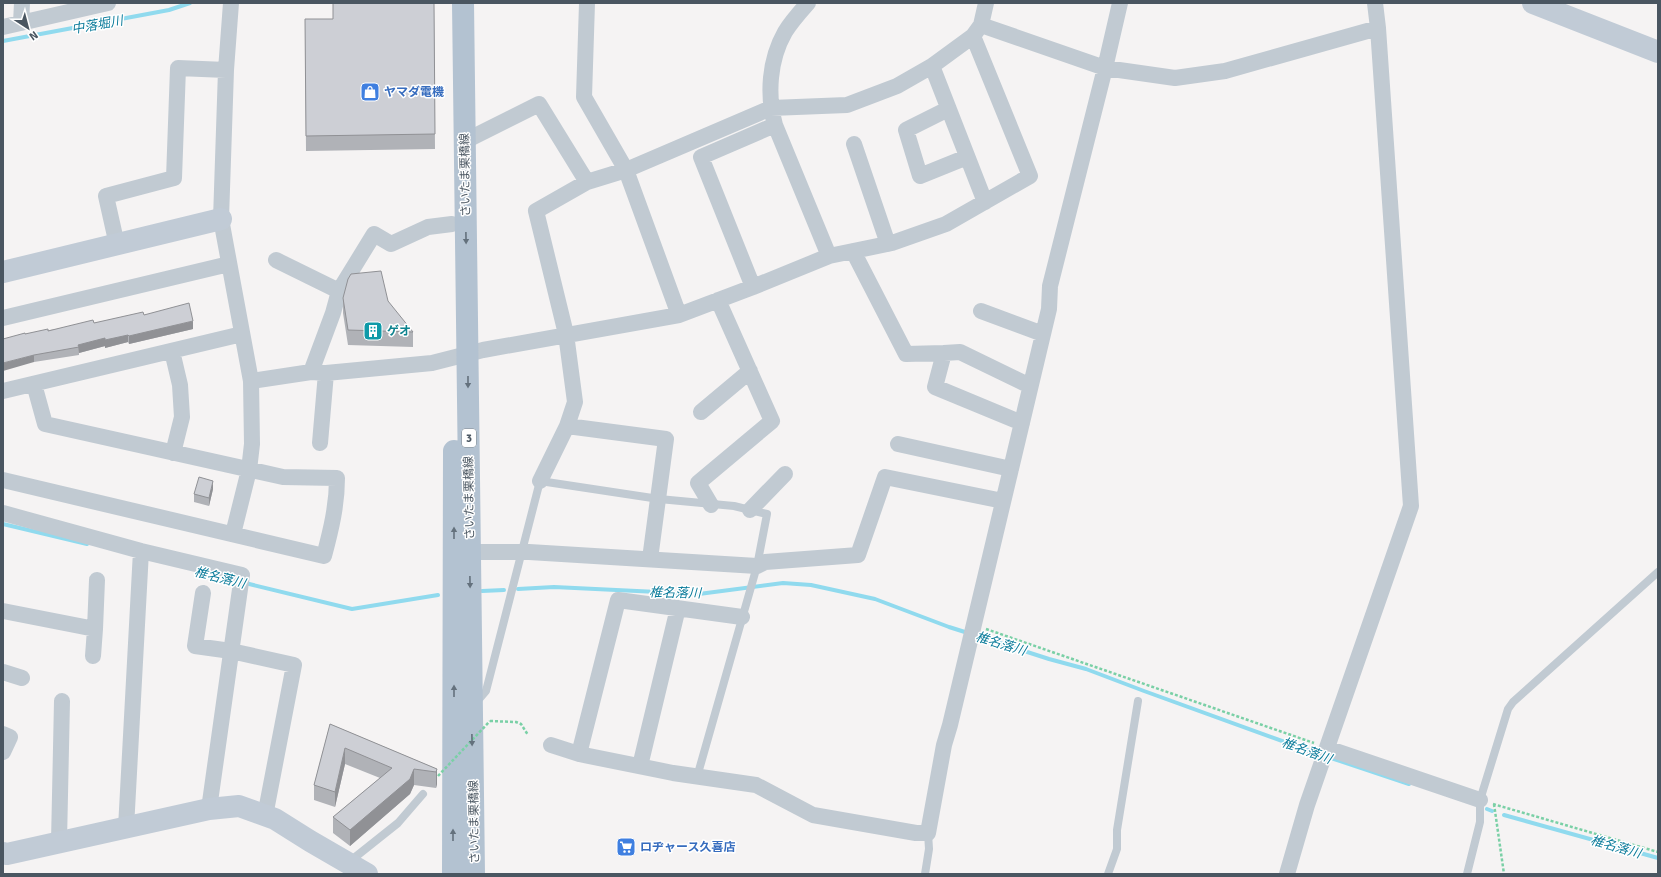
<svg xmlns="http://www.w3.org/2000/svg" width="1661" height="877" viewBox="0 0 1661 877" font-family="Signika,'Noto Sans JP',sans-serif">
<rect width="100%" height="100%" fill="#f5f3f3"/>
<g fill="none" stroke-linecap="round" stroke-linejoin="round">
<!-- stream -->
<path stroke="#90daee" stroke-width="4" d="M3 41 169 10 190 3
M3 524 87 544
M245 583 352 609 438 595
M518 589 554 587 699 594 783 583 811 585 875 599 949 627 968 633
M482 591 504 590
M975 635 1049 659 1086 669 1144 691 1321 755
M1328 757 1409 784
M1487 809 1492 811
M1504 815 1658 858"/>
<!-- path -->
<path stroke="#7ad0a6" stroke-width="2.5" stroke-dasharray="3 2" stroke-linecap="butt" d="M986 629 1314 743
M490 721 516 722 521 724 528 735
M1493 804 1658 852
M1494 804 1504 874"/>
<!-- lane -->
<path stroke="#c1cad2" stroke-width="8" d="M475 704 486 691 540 481 659 499 734 506 767 514 757 566 697 777
M349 862 398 823 423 794
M925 874 929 849 928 833
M1108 874 1117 849V830L1138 701
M1467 874 1480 822V800L1508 709 1513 702 1658 572"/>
<!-- street -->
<path stroke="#c1cad2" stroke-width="16" d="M231 3 226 70 221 219 251 381 252 444 249 470 233 534
M587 3 584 97 626 170 679 315
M808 3C800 12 791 22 785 32 769 60 767 95 775 125L829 256
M21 23 22 3
M981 25 1105 68 1175 78 1225 71 1378 28
M3 27 108 3
M932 66 985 202
M948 109 906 130 920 176 967 157
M465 141 539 104 587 182
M854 144 888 244
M117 245 106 196 174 178 178 68 226 70
M853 251 906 354 944 353 935 387 1022 423
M276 260 339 291
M753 287 701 157 775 125
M981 311 1043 334
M3 318 229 264
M172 351 180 385 182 417 173 453
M944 353 960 352 1030 386
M311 372 333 313 339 291 374 234 391 244 428 227 452 224
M251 381 311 372 326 373 432 363 483 350 679 315 753 287 829 256 892 243 946 224 1030 176 973 36
M3 391 242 334
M701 412 750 371
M567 426 575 402 566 334 536 211 587 182 626 170 771 108 847 105 897 86 932 66 973 36 981 25 986 3
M320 443 326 373
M898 444 1011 469
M3 480 324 556C331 530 337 505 337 478L283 477 45 424 34 384
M540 481 567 426 666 439 650 559
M711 505 698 483 772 421 718 300
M750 510 785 474
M3 513 141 551 242 575 209 809
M470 552H529L757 566 765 562 858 555 885 477 1003 501
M203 593 195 646 231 651 294 665 265 816
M3 611 95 629 93 656
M95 629 97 580
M3 672 22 678
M3 734 10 737 3 752
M551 745 579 754 673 773 756 785 813 815 916 833H928L944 745 950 725 1049 309 1050 286 1105 68 1120 3
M1327 748 1480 800
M579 754 618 600 742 617
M640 766 678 608
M126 828 141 551
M59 842 62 701
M1287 874 1307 805 1411 506 1378 28 1375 3"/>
<!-- secondary -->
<path stroke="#c1cbd6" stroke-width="22" d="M1533 3 1658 52
M3 272 221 219
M3 853 7 854 209 809 239 806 275 819 310 841 367 874"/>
<!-- primary -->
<path stroke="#b3c2d1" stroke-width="22" d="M463 3 474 874
M453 874 454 451"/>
<!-- path-bridge -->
<path stroke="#7ad0a6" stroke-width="2.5" stroke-dasharray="3 2" stroke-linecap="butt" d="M438 776 490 721"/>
</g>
<!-- wall -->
<path fill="#b0b2b7" d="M434 3 435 149 306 151 305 19H333Z
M343 298 413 332V347L348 345 343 313Z
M144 315 193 329 129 344 128 342 105 348V346L79 353V355L34 362 25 334Z
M213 489 209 506 194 502V494Z
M330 724 437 769V784L436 788 414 785 410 794 350 846 333 833V817L380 778 345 764 335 807 314 800V785Z"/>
<!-- shaded-wall -->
<path fill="#909195" d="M193 321V329L129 344V336Z
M128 335V342L105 348V340Z
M105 338V346L79 353 78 345Z
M34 355V362L3 371V363Z
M213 481V489L209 506V498Z
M345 748V764L335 807V792Z
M414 769V785L410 794 350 846V830Z
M437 769V784L436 788V772Z"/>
<!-- building -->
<path fill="#cdcfd5" stroke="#909195" d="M333 3H434L435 134 306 136 305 19H333Z
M381 271 388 301 413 332 348 330 343 298 348 279 351 274Z
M189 303 193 321 129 336 128 335 105 340V338L78 345 79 347 34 355 3 363V339L25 333V334L48 329V331L93 320 94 323 143 312 144 315Z
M199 477 213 481 209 498 194 494Z
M330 724 437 769 436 772 414 769 410 779 350 830 333 817 392 768 345 748 335 792 314 785Z"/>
<!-- one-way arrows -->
<defs><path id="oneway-solid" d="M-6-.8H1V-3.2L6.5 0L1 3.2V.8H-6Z"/></defs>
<g fill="#64717d">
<use href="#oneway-solid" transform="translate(466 238) rotate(89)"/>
<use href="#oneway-solid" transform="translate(468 382) rotate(90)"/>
<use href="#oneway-solid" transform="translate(454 533) rotate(-90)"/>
<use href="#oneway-solid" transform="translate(470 582) rotate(89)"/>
<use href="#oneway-solid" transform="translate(454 691) rotate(-90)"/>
<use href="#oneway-solid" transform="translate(472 740) rotate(89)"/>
<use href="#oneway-solid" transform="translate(453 835) rotate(-90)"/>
</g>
<!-- icons -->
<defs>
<symbol id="shop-square" viewBox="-11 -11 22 22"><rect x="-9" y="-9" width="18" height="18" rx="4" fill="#3f7fe0" stroke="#fff"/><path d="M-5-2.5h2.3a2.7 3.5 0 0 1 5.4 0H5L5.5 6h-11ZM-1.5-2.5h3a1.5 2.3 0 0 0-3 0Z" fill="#fff"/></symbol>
<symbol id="building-square" viewBox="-11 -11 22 22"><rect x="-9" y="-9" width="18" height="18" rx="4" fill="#0f9aa8" stroke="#fff"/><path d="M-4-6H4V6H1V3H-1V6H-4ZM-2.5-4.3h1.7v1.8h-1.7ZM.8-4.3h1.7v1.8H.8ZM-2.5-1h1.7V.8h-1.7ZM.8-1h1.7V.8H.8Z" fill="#fff"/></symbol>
<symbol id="supermarket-square" viewBox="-11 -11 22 22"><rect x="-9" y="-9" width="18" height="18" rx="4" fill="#3f7fe0" stroke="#fff"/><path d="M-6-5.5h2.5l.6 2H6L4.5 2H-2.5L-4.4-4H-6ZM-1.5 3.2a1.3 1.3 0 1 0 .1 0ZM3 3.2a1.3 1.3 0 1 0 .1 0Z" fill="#fff"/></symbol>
</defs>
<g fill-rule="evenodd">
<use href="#shop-square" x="359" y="81" width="22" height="22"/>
<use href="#building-square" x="362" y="320" width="22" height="22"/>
<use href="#supermarket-square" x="615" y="836" width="22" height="22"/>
</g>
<g text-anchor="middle" stroke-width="3" stroke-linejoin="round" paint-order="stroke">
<!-- shield labels -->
<rect fill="#fff" stroke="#808990" stroke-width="1" x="462" y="429" width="14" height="18" rx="3"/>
<g font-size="11" font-weight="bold" fill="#4a5661">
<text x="469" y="442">3</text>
</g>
<!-- shop labels -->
<g font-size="12" font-weight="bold" fill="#366cbe" stroke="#fff" text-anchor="start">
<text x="384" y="96">ヤマダ電機</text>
<text x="640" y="851">ロヂャース久喜店</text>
</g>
<!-- street labels -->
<g font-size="12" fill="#4a5661" stroke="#fff">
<text transform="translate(465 175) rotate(-91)" y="4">さいたま栗橋線</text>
<text transform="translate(469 498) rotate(-91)" y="4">さいたま栗橋線</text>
<text transform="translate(474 822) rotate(-91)" y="4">さいたま栗橋線</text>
</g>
<!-- culture labels -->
<g font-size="12" font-weight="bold" fill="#0d838f" stroke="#fff" text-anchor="start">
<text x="387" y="335">ゲオ</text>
</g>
<!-- water labels -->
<g font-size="13" font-style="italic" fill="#0c7c9b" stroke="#fff">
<text transform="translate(97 24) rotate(-10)" y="5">中落堀川</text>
<text transform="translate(220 577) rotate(14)" y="5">椎名落川</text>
<text transform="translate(675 592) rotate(1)" y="5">椎名落川</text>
<text transform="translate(1001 643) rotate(17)" y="5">椎名落川</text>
<text transform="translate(1307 750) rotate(20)" y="5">椎名落川</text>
<text transform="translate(1616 846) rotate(16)" y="5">椎名落川</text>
</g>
</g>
<!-- border -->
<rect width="1661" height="877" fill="none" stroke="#4a5661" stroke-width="8"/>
<!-- north arrow -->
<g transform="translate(28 28) rotate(144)" stroke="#ffffff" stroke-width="3" paint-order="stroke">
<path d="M0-3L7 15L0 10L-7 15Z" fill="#4a5661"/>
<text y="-6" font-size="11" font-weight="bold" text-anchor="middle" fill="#4a5661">N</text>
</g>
</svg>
